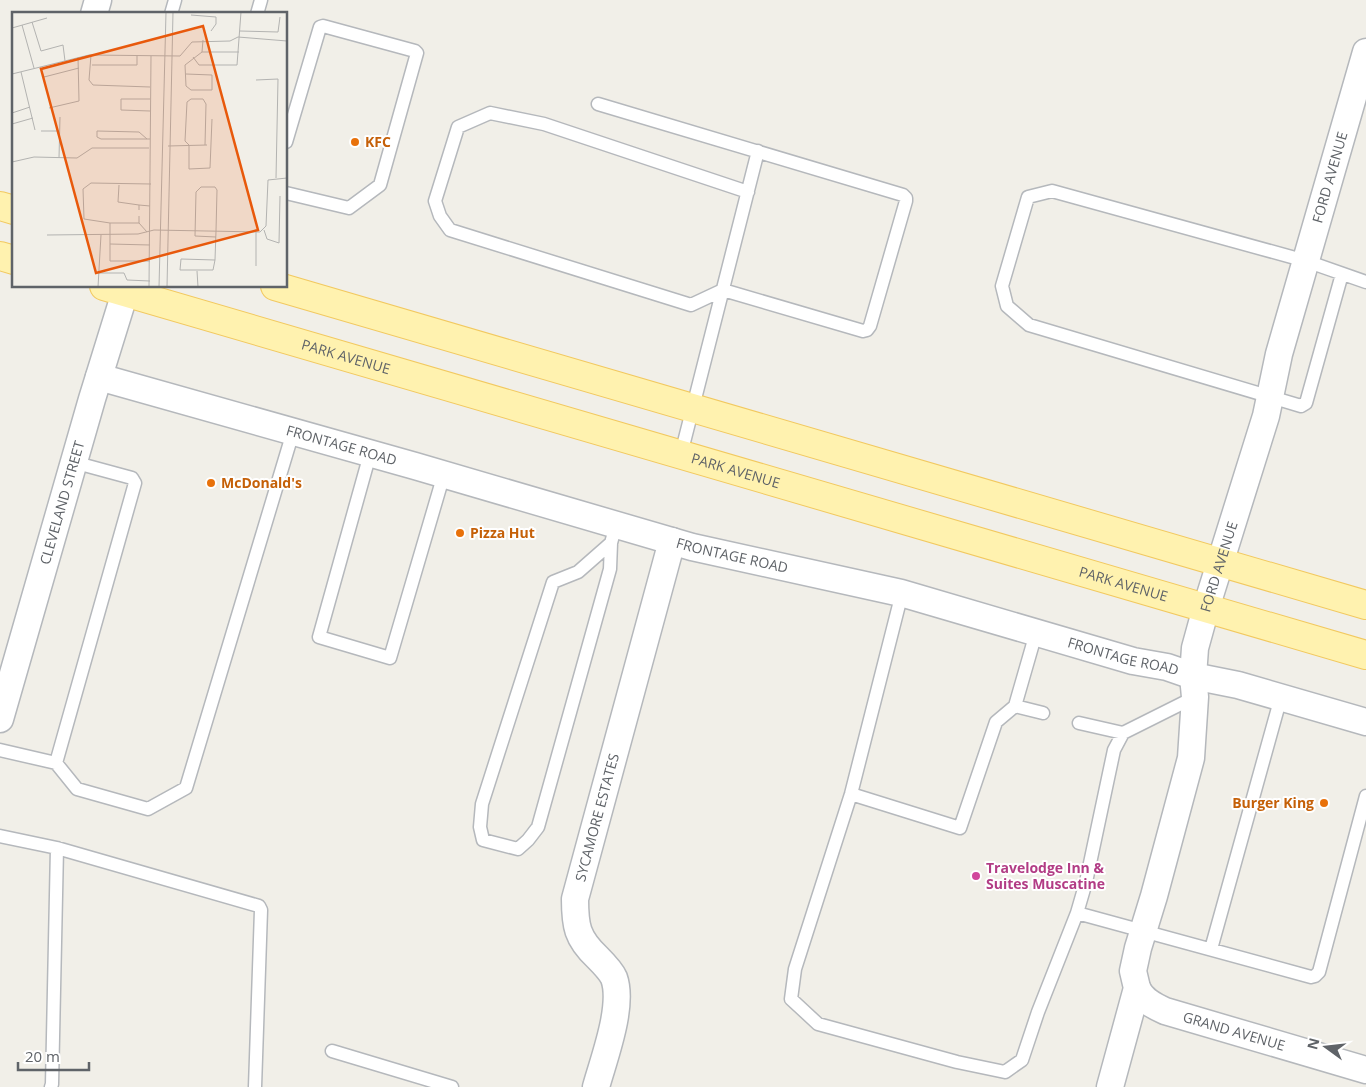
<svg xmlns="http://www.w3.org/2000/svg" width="1366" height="1087" viewBox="0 0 1366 1087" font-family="'Open Sans',sans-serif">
<rect width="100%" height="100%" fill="#f1efe8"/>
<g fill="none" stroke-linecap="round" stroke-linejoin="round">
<defs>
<path id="lane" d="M171 14 175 0
M257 14 261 0
M598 104 903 195 906 198V201L870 326 867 330 863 331 723 290 691 305 450 230 440 216 435 201 458 127 490 113 544 124 748 192
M286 142 320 27 323 26 415 51 417 53 380 185 349 208 286 193
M1342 274 1306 403 1301 406 1029 325 1007 306 1002 286 1028 197 1052 191 1306 261 1366 282
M370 454 319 637 390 658 444 474
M681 454 758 151
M611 543 578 572 553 582 482 804 480 827 483 840 518 849 528 840 538 827 610 569 611 543 616 525
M902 593 851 794 795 969 791 999 818 1024 957 1062 1005 1072 1022 1060 1038 1012 1077 913 1311 977 1315 976 1319 972 1366 796
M1036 633 1015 706 1043 713
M1079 723 1123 733
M0 750 56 763 77 789 148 809 186 788 293 432
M56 763 135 483 132 478 73 462
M851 794 960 828 996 722 1015 706
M0 836 57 848 259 906 261 910 255 1087
M1077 913 1086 882 1114 750 1123 733 1195 697
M1211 949 1281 697
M332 1051 452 1087
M51 1087 52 1084 57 848"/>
<g id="street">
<path d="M94 14 98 0"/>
<path id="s1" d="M99 377 415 466 692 547 901 593 1133 661 1167 667 1193 676 1238 685 1366 722"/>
<path id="s2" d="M0 719 92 399 127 286"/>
<path id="s3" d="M1137 988C1142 1000 1154 1006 1165 1011L1366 1070"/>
<path id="s4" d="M596 1087C604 1058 624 1006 614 978 611 971 603 963 597 957 577 938 575 926 575 899L672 541"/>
<path id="s5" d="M1110 1087 1137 988 1133 971 1138 948 1154 896 1191 758 1195 697 1193 676 1195 648 1206 608 1266 416 1279 354 1366 52"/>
</g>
<g id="primary">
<path d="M0 206 14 210"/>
<path d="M0 256 14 260"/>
<path id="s6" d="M104 286 1366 655"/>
<path d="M275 286 1366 605"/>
</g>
</defs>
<!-- lane casing -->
<use href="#lane" stroke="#b5b8bc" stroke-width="15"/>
<!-- street casing -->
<use href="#street" stroke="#b5b8bc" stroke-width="29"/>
<!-- primary casing -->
<use href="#primary" stroke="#f2c960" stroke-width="30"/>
<!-- lane -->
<use href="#lane" stroke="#fff" stroke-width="12"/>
<!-- street -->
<use href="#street" stroke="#fff" stroke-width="26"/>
<!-- primary -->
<use href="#primary" stroke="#fff2af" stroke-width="28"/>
</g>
<!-- markers -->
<g fill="#e8710a" stroke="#fff" stroke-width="2">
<circle cx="355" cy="142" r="5"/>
<circle cx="211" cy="483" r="5"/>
<circle cx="460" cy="533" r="5"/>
<circle cx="1324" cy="803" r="5"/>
</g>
<circle fill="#d1479c" stroke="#fff" stroke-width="2" cx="976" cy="876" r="5"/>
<g text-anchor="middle" stroke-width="4" stroke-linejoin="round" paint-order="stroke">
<!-- food labels -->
<g font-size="14" font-weight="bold" fill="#c56008" stroke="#fff" text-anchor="start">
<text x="365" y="147">KFC</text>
<text x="221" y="488">McDonald's</text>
<text x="470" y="538">Pizza Hut</text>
<text x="1314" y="808" text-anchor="end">Burger King</text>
</g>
<!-- street labels -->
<g font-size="14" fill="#5f6368" stroke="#fff">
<text dy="5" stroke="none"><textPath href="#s5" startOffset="941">FORD AVENUE</textPath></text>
<text dy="5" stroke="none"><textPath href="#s6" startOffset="252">PARK AVENUE</textPath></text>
<text dy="5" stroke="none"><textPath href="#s1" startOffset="252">FRONTAGE ROAD</textPath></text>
<text dy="5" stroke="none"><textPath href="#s6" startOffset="658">PARK AVENUE</textPath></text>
<text dy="5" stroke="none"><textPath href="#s2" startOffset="225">CLEVELAND STREET</textPath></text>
<text dy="5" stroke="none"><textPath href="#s1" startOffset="658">FRONTAGE ROAD</textPath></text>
<text dy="5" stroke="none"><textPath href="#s5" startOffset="536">FORD AVENUE</textPath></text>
<text dy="5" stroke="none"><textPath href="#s6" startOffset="1062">PARK AVENUE</textPath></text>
<text dy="5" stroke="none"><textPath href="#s1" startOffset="1062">FRONTAGE ROAD</textPath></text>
<text dy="5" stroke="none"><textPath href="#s4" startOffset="288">SYCAMORE ESTATES</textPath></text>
<text dy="5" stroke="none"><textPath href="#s3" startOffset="109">GRAND AVENUE</textPath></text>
</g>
<!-- hotel labels -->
<g font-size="14" font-weight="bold" fill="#b23c85" stroke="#fff" text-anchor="start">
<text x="986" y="873">Travelodge Inn &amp;<tspan x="986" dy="16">Suites Muscatine</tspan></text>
</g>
</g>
<!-- overview -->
<g transform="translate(12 12)">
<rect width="275" height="275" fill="#f1efe8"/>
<path fill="none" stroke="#b3b3b1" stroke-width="1" d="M179 3 204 5V12L199 19M20 10 29 39 51 33 53 49M10 13 22 56M0 16 35 6M228 19 266 20 268 5M226 25 275 29M190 40H227M79 43 77 68 81 73 138 75M181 45 187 53H225L229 0M80 53H125V43M28 55 32 65 67 56M9 60 23 118M0 62 77 43 168 44 180 30 218 29 226 25M174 62 200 63V78H179L174 74 173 53 190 40 191 28M244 68 266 67 264 166M37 96 67 89 66 45M138 99 109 98V87H138M0 101 18 95M0 112 21 106M29 119H47M135 127 127 120 85 119V125L89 127H138M193 133 194 92 191 87H179L175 90 173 129 177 133V157L198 156 200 107M156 134 195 133M47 146 48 105M0 150 22 145 65 146 80 136H137M107 173 106 190 127 193M127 198V193L138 194M127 204V211L135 220M98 211H127M252 218 255 227 267 231 268 184M244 220V254M35 223 126 222 142 218 248 220 254 214 256 168 275 166M98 232 138 233M203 248 169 247 168 258H201L203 248 204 219 205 178 203 175H189L184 180 183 224 204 225M138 249H98V211L72 207 71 177 79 171 139 172M185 259 186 275M86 261H112L115 268 138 269M86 275 89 223M137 275 139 44M147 275 154 0M155 275 161 0"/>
<path fill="#e8590c" fill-opacity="0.15" stroke="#e8590c" stroke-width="2.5" d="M191 14 246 218 84 261 29 57Z"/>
<rect width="275" height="275" fill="none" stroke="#5f6368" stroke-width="2.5"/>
</g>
<!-- north arrow -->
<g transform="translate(1326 1047) rotate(285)" stroke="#ffffff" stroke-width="4" paint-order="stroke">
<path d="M0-4L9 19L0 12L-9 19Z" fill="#5f6368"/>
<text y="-8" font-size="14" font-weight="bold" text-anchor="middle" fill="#5f6368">N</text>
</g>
<!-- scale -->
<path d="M18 1062v8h71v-8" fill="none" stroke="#5f6368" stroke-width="2.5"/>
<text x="25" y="1062" font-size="15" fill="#5f6368" stroke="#ffffff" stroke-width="4" paint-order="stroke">20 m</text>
</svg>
